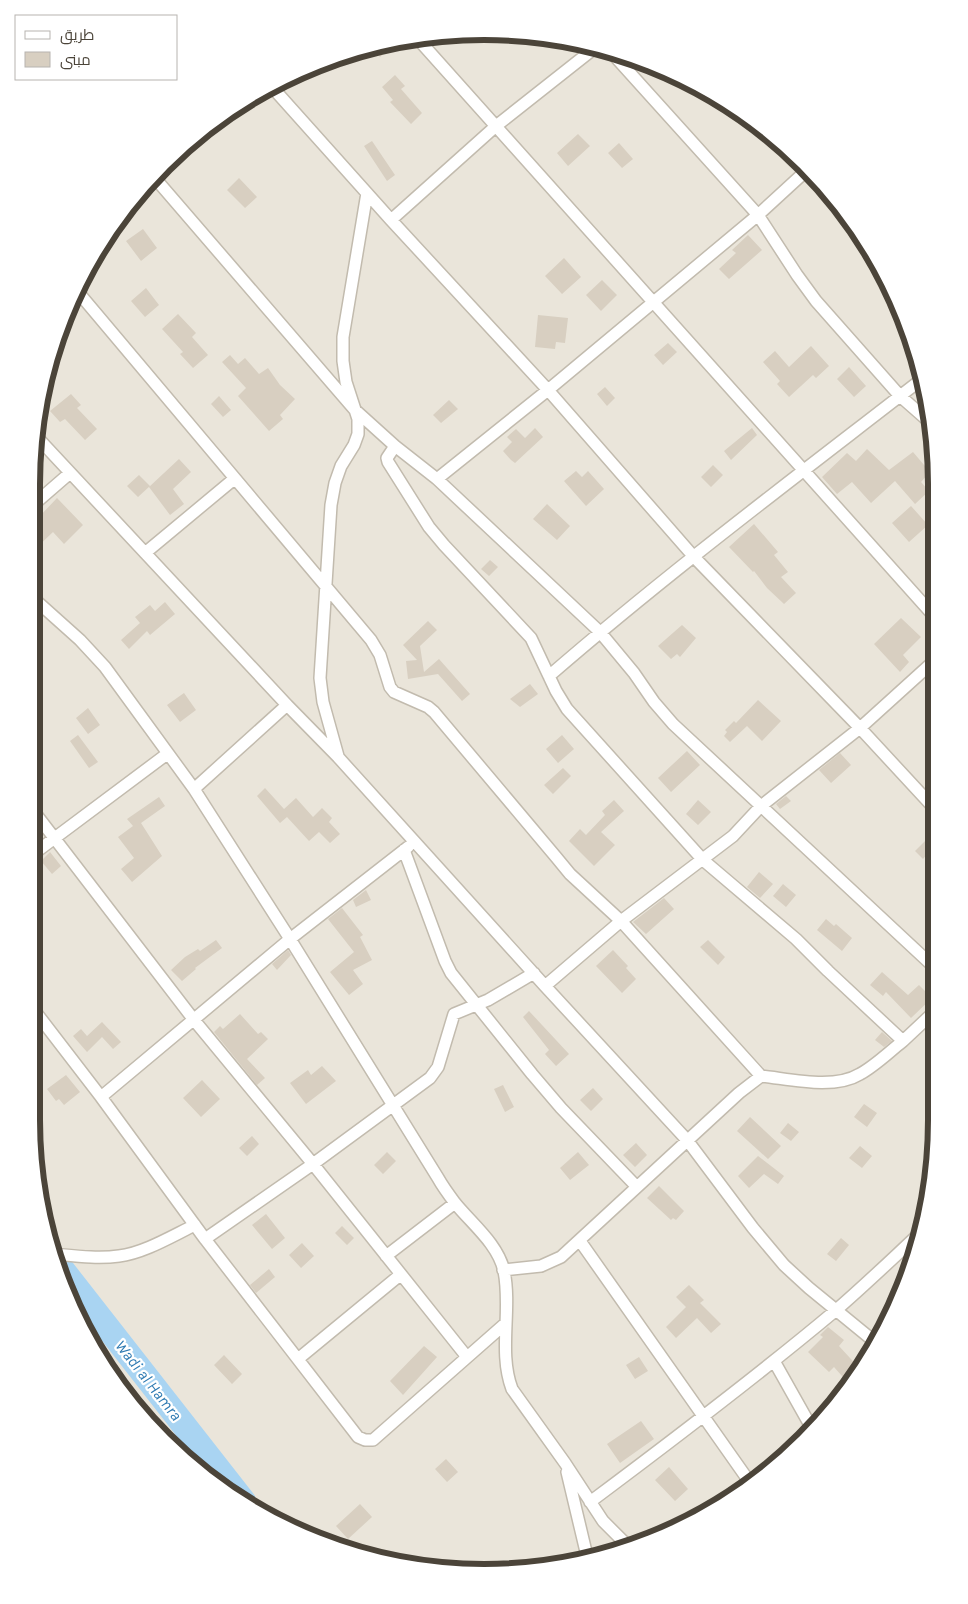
<svg xmlns="http://www.w3.org/2000/svg" width="968" height="1604" viewBox="0 0 968 1604" font-family="Karla,Cairo,sans-serif">
<rect width="100%" height="100%" fill="#f6f3ec"/>
<!-- residential -->
<path fill="#eae5da" d="M484 31 573 40 658 66 736 108 824 185 876 257 913 338 933 425 936 1150 913 1266 860 1372 759 1479 629 1549 484 1573 339 1549 232 1496 125 1395 55 1265 31 1120 32 454 55 338 108 232 164 164 233 107 311 66 396 40Z"/>
<g fill="none" stroke-linecap="round" stroke-linejoin="round">
<!-- river -->
<path stroke="#a9d4f2" stroke-width="25" d="M54 1259 244 1502"/>
</g>
<!-- building -->
<path fill="#d8cfc1" d="M399 40 380 57 371 47 396 40Z
M395 75 405 86 401 89 422 113 411 124 390 102 393 100 382 87Z
M578 134 590 146 568 166 557 153Z
M372 141 395 175 387 181 364 146Z
M619 143 633 159 622 168 608 153Z
M239 178 257 197 245 208 227 190Z
M143 229 157 248 141 261 126 241Z
M748 235 762 250 729 279 719 269 736 253 732 250Z
M564 258 581 277 562 294 545 276Z
M602 280 617 295 601 311 586 295Z
M146 288 159 305 145 317 131 301Z
M178 314 196 333 192 337 208 355 193 368 180 354 183 352 162 329Z
M538 315 568 318 565 343 556 342 555 349 535 347Z
M668 343 677 352 663 365 654 355Z
M811 346 829 366 816 378 813 375 789 397 777 384 780 381 763 362 775 351 789 367Z
M230 355 238 364 245 358 259 374 268 368 280 385 295 399 280 415 283 419 269 431 238 396 246 388 222 362Z
M849 367 866 386 854 397 837 379Z
M605 387 615 398 607 406 597 394Z
M71 394 81 405 77 408 97 429 85 440 65 419 60 422 50 411Z
M219 396 231 410 223 417 211 404Z
M449 400 458 409 441 423 433 415Z
M535 428 543 437 515 463 511 460 503 451 512 442 507 437 516 429 525 438Z
M752 428 757 435 731 460 724 451Z
M867 449 889 470 913 452 930 472 921 482 929 491 915 504 895 481 871 503 852 482 837 494 822 477 847 453 856 461Z
M179 459 191 472 173 489 184 504 170 515 149 487Z
M713 465 723 475 711 487 701 477Z
M576 471 582 477 588 471 604 489 586 506 564 481Z
M139 475 150 486 138 497 127 486Z
M57 498 83 525 64 544 53 532 32 552V529L42 519 39 517Z
M547 504 570 526 557 540 533 519Z
M911 506 928 525 909 542 892 523Z
M754 524 778 552 774 555 788 572 781 577 796 593 784 604 767 588 754 571 753 572 729 547Z
M490 560 498 567 489 576 481 569Z
M165 602 175 614 150 635 147 631 129 649 121 640 140 623 135 617 150 605 155 611Z
M901 618 921 637 903 655 909 662 900 672 874 644Z
M428 621 437 630 420 646 424 672 439 659 470 694 462 701 438 674 408 679 406 661 417 660 403 645Z
M682 625 696 638 680 657 677 654 671 659 658 646Z
M530 684 538 694 520 707 510 699Z
M184 693 196 710 180 722 167 705Z
M758 700 781 721 762 741 747 726 730 742 724 736 727 732 725 730 734 721 736 723Z
M88 708 100 725 88 734 76 718Z
M78 735 98 762 89 768 70 741Z
M562 735 574 749 558 763 546 749Z
M687 751 700 765 671 792 658 778Z
M840 753 851 765 831 783 819 770Z
M563 768 571 776 553 794 544 785Z
M265 788 284 809 296 798 313 817 322 808 332 818 329 822 340 834 330 843 319 832 309 841 287 817 280 823 257 796Z
M786 796 791 801 780 809 776 804Z
M159 797 165 806 141 823 162 856 132 882 121 869 134 858 118 837 133 826 127 819Z
M614 800 624 811 601 832 615 845 594 866 569 841 580 829 586 835 605 815 602 811Z
M698 800 711 812 698 825 686 814Z
M926 840 933 847 923 859 915 851Z
M50 852 61 866 52 874 41 861Z
M759 872 773 884 760 898 747 887Z
M783 884 796 895 786 907 773 896Z
M366 890 371 900 356 907 353 900Z
M664 898 674 909 646 934 633 922Z
M342 908 363 935 360 937 372 960 353 970 363 984 349 995 330 972 354 952 328 919Z
M826 919 834 926 836 924 852 938 842 951 817 930Z
M216 940 222 948 195 968 196 969 182 981 171 970 185 957 198 949 200 951Z
M708 940 725 957 718 965 700 947Z
M288 950 291 955 277 970 272 964Z
M613 950 628 966 626 968 636 979 622 993 596 966Z
M882 972 908 995 919 985 932 998 911 1018 886 992 883 996 870 985Z
M529 1011 569 1054 556 1066 545 1054 549 1050 523 1017Z
M240 1014 258 1034 261 1032 268 1039 247 1059 265 1078 257 1085 214 1032 220 1026 223 1029Z
M102 1022 121 1042 113 1049 102 1037 87 1052 73 1036 81 1029 87 1036Z
M882 1032 892 1041 884 1047 875 1040Z
M322 1066 336 1081 306 1104 290 1083 308 1070 311 1075Z
M66 1075 80 1092 64 1105 59 1099 56 1101 47 1089Z
M202 1080 220 1099 201 1117 183 1098Z
M503 1085 514 1107 505 1112 494 1089Z
M593 1088 603 1099 591 1111 580 1100Z
M864 1104 877 1113 867 1127 854 1117Z
M750 1117 781 1146 768 1159 737 1131Z
M788 1123 799 1132 791 1141 780 1133Z
M252 1136 259 1144 247 1156 239 1148Z
M636 1143 647 1155 635 1167 623 1155Z
M860 1146 872 1156 862 1168 849 1158Z
M387 1152 396 1161 383 1174 374 1165Z
M578 1152 589 1165 570 1180 560 1168Z
M758 1156 784 1176 778 1184 764 1174 749 1188 738 1176Z
M659 1186 684 1211 676 1220 673 1218 671 1220 647 1198Z
M266 1214 285 1238 272 1249 252 1225Z
M342 1226 354 1238 347 1245 335 1233Z
M841 1238 849 1245 836 1261 827 1254Z
M302 1243 314 1256 301 1268 289 1255Z
M269 1269 275 1277 256 1293 250 1285Z
M689 1285 704 1300 700 1303 721 1324 711 1333 697 1318 676 1338 666 1327 686 1307 676 1297Z
M828 1327 844 1340 839 1346 861 1370 849 1384 834 1367 829 1372 808 1352 823 1337 820 1335Z
M424 1346 437 1357 403 1395 390 1381Z
M224 1355 242 1374 232 1384 214 1365Z
M639 1357 648 1371 635 1379 626 1365Z
M641 1421 654 1439 620 1463 607 1444Z
M446 1459 458 1472 447 1482 435 1469Z
M669 1467 688 1489 675 1501 655 1480Z
M360 1504 372 1517 348 1539 336 1526Z"/>
<g fill="none" stroke-linecap="round" stroke-linejoin="round">
<defs>
<path id="minor" d="M417 38 934 616
M611 52 758 215 797 275 816 301 900 396 933 425
M272 87 391 220 548 390 694 557 860 728 934 808
M154 177 354 409 395 446 437 479 600 632 634 673 654 702 673 724 935 968
M391 220 496 126 596 47
M78 292 371 640 380 655 390 687 394 692 428 707 434 712 556 857 570 874 621 921 761 1076C790 1079 834 1090 860 1074 875 1066 889 1052 903 1041
M36 436 287 705 338 757 545 986 687 1140 753 1228 784 1265 809 1288 875 1342
M395 446 387 458 388 462 429 527 444 545 531 638 556 691 567 709 703 860 796 939 828 971 903 1041 935 1011
M437 479 548 390 758 215 807 170
M32 506 70 473
M145 553 234 479
M32 597 80 640 105 667 194 789 290 939 438 1178C443 1187 449 1195 455 1203 472 1224 498 1244 504 1271 512 1310 498 1352 512 1389L565 1463 603 1521 630 1548
M549 676C669 572 797 476 922 379
M338 756 323 702 320 678 331 505 335 483 341 466 354 445 358 434V419L346 382 343 361V337L367 193
M194 789 287 705
M32 809 194 1020 313 1164 467 1357
M404 850 445 961 451 973 532 1074 561 1108 637 1187
M32 855 167 754
M545 986 621 921 733 836 761 806 860 728 934 661
M31 1006 101 1097 205 1239 358 1437 365 1440H373L506 1323
M101 1097 290 939 408 847
M205 1239 313 1164 430 1078 438 1067 454 1014 488 1000 534 973
M580 1241 751 1484
M53 1254C75 1256 98 1259 119 1256 144 1253 172 1236 195 1225
M386 1256 455 1203
M503 1270 541 1266 561 1257 739 1093 761 1076
M298 1359 400 1275
M774 1361 810 1425
M567 1472 587 1556
M590 1502C673 1440 755 1378 835 1311 864 1286 891 1260 919 1234"/>
</defs>
<!-- minor casing -->
<use href="#minor" stroke="#c2bbae" stroke-width="14"/>
<!-- minor -->
<use href="#minor" stroke="#fff" stroke-width="11"/>
</g>
<g text-anchor="middle" stroke-width="4.5" stroke-linejoin="round" paint-order="stroke">
<!-- water labels -->
<g font-size="16" font-style="italic" fill="#2e7ab2" stroke="#fff">
<text transform="translate(149 1380) rotate(52)" y="6">Wadi al Hamra</text>
</g>
</g>
<!-- crop -->
<path d="M0 0H968V1604H0ZM484 40H484A444 444 0 0 1 928 484V1120A444 444 0 0 1 484 1564H484A444 444 0 0 1 40 1120V484A444 444 0 0 1 484 40Z" fill="#fff" fill-rule="evenodd"/>
<path fill="none" stroke="#4b4439" stroke-width="6" d="M484 40H484A444 444 0 0 1 928 484V1120A444 444 0 0 1 484 1564H484A444 444 0 0 1 40 1120V484A444 444 0 0 1 484 40Z"/>
<!-- legend -->
<rect x="15" y="15" width="162" height="65" fill="#ffffff" stroke="#b7b4b0"/>
<rect x="25" y="31" width="25" height="8" fill="#ffffff" stroke="#b7b4b0"/>
<text x="60" y="40" font-size="15" fill="#4b4439">طريق</text>
<rect x="25" y="52" width="25" height="15" fill="#d8cfc1" stroke="#b7b4b0"/>
<text x="60" y="65" font-size="15" fill="#4b4439">مبنى</text>
</svg>
